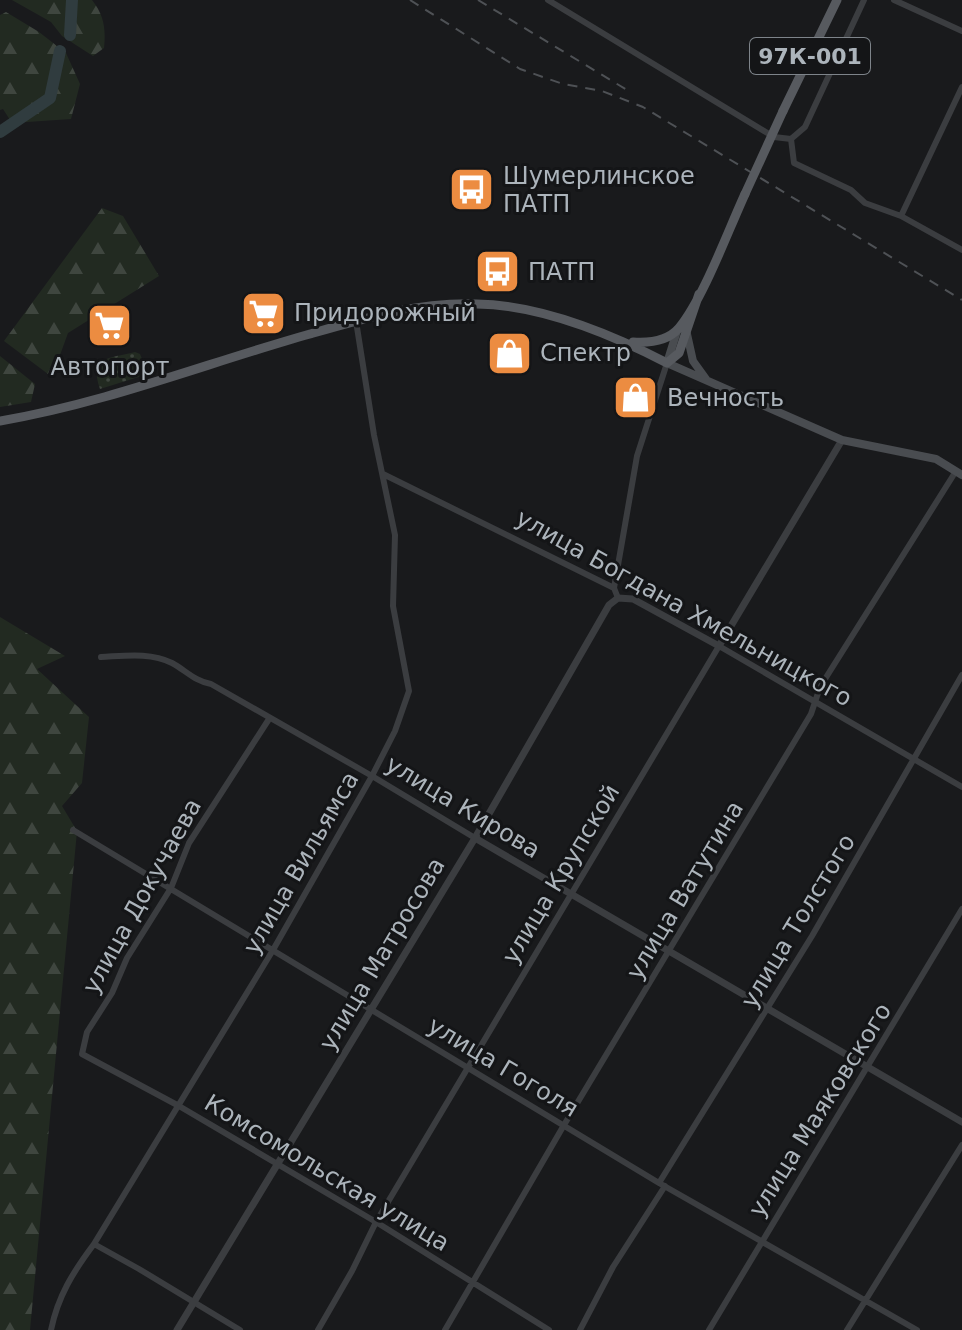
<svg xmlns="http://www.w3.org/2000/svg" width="962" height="1330" viewBox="0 0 962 1330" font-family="'DejaVu Sans',sans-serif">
<defs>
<pattern id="grass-dots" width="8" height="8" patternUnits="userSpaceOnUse" patternTransform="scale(2)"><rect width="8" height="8" fill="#222a21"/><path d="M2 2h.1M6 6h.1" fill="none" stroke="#3f463f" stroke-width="1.8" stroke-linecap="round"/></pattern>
<pattern id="forest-firs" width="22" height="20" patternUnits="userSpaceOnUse" patternTransform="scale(2)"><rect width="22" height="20" fill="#222a21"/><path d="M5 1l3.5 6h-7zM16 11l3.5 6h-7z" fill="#3f463f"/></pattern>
</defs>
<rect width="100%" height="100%" fill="#191a1c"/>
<!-- grass -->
<path fill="url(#grass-dots)" d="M135 352 140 354 148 374 100 389C89 356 108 359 135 352Z"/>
<!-- forest -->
<path fill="url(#forest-firs)" d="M12 0H92C104 15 106 29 104 48L93 56 62 36 51 22Z
M6 12 39 32 66 53 80 84 71 119 12 123 3 109 0 110V15Z
M102 208 123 216 159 276 68 333 52 377 4 341Z
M0 356 35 384 31 402 0 407Z
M0 617 65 656 37 669 89 717 82 783 62 806 77 831 30 1330H0Z"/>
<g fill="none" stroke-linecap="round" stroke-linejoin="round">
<!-- river -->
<path stroke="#303c3f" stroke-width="12" d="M70 35 72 0
M0 132 50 98 60 51"/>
<!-- minor -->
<path stroke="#3b3d40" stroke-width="6" d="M548 0 774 137 791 139
M894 0 962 31
M791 139 794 163 851 190 865 203 901 216 962 250
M791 139 805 127 864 0
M901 216 962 87
M383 474 614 588 618 598
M614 588 637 456 667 363
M101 657C124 656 150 652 172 663 185 670 196 682 211 684L372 776 475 838
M269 719 189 843 171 888 127 958 112 993 87 1032 82 1054 179 1106 376 1222 549 1330
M73 830 659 1183 917 1330
M659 1183 812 936 962 675
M94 1244 139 1269 240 1330
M51 1330C58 1296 73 1272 94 1244L273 950 372 776 395 731 409 691 393 606 395 535 374 435 356 321
M318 1330 352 1271 376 1222 719 646 962 787
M445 1330 564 1125 811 714 820 687 956 471
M580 1330 613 1267 665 1186
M709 1330 962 909
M847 1330 962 1145"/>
<!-- tertiary -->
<path stroke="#3b3d40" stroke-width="7" d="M475 838 962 1122
M177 1330 475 838 609 605 618 598 633 599 719 646 842 440"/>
<!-- secondary -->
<path stroke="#494c50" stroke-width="8" d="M677 331 667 363 842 440 936 459 962 475
M687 334 693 361 706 379"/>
<!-- primary -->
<path stroke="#575a5f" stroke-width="9" d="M783 111 837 0
M633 342C648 343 667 342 679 328 703 299 728 231 745 194
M0 421C106 403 207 363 310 334 365 318 419 302 477 304 542 305 611 334 667 363L679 353 699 294"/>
<!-- rail -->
<path stroke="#4e5155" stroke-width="2" stroke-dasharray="10 8" stroke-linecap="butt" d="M410 0 520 69 563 84 602 91 643 107 962 300
M478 0 632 93"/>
<!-- primary-bridge -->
<path stroke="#575a5f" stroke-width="9" d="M745 194 783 111"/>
</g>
<!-- icons -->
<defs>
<symbol id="bus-square" viewBox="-11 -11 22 22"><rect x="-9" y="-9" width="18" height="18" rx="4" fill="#ec8c41" stroke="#141517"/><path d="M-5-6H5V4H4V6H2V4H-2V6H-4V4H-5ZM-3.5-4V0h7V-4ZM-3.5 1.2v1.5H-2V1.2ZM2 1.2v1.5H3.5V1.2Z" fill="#fff"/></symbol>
<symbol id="supermarket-square" viewBox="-11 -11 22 22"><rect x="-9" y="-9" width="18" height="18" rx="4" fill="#ec8c41" stroke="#141517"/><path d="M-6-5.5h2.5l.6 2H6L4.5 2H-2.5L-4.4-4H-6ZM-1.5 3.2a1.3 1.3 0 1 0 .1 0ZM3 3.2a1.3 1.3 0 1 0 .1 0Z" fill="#fff"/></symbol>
<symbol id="shop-square" viewBox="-11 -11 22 22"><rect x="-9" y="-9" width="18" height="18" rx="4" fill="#ec8c41" stroke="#141517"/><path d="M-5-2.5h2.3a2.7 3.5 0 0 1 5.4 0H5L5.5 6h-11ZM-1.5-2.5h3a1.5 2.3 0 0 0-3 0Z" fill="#fff"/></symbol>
</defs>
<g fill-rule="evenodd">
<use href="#bus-square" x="446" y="164" width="51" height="51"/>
<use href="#bus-square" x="472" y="246" width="51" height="51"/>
<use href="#supermarket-square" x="238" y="288" width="51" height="51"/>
<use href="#supermarket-square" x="84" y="300" width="51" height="51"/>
<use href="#shop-square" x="484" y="328" width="51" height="51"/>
<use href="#shop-square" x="610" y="372" width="51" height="51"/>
</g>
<g text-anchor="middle" stroke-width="6" stroke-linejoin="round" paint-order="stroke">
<!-- shield labels -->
<rect fill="#141517" stroke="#7e848a" stroke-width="2" x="750" y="38" width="120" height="36" rx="6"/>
<g font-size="22" font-weight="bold" fill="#acb4bb">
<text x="810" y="64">97К-001</text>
</g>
<!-- poi labels -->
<g font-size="24" fill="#acb4bb" stroke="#141517" text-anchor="start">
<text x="503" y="184">Шумерлинское<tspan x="503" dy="28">ПАТП</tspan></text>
<text x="528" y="280">ПАТП</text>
<text x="294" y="321">Придорожный</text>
<text x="540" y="361">Спектр</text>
<text x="110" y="375" text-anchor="middle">Автопорт</text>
<text x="667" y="406">Вечность</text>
</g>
<!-- street labels -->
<g font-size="24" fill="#acb4bb" stroke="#141517">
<text transform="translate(684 608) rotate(29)" y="8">улица Богдана Хмельницкого</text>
<text transform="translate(463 807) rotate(31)" y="8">улица Кирова</text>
<text transform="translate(301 863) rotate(-60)" y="8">улица Вильямса</text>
<text transform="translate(561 874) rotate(-59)" y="8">улица Крупской</text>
<text transform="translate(685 890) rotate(-59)" y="8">улица Ватутина</text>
<text transform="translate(142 896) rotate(-61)" y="8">улица Докучаева</text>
<text transform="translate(798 921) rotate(-59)" y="8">улица Толстого</text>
<text transform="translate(382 954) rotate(-59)" y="8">улица Матросова</text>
<text transform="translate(503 1067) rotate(31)" y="8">улица Гоголя</text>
<text transform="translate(820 1110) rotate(-58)" y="8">улица Маяковского</text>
<text transform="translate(327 1173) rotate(31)" y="8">Комсомольская улица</text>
</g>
</g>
</svg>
